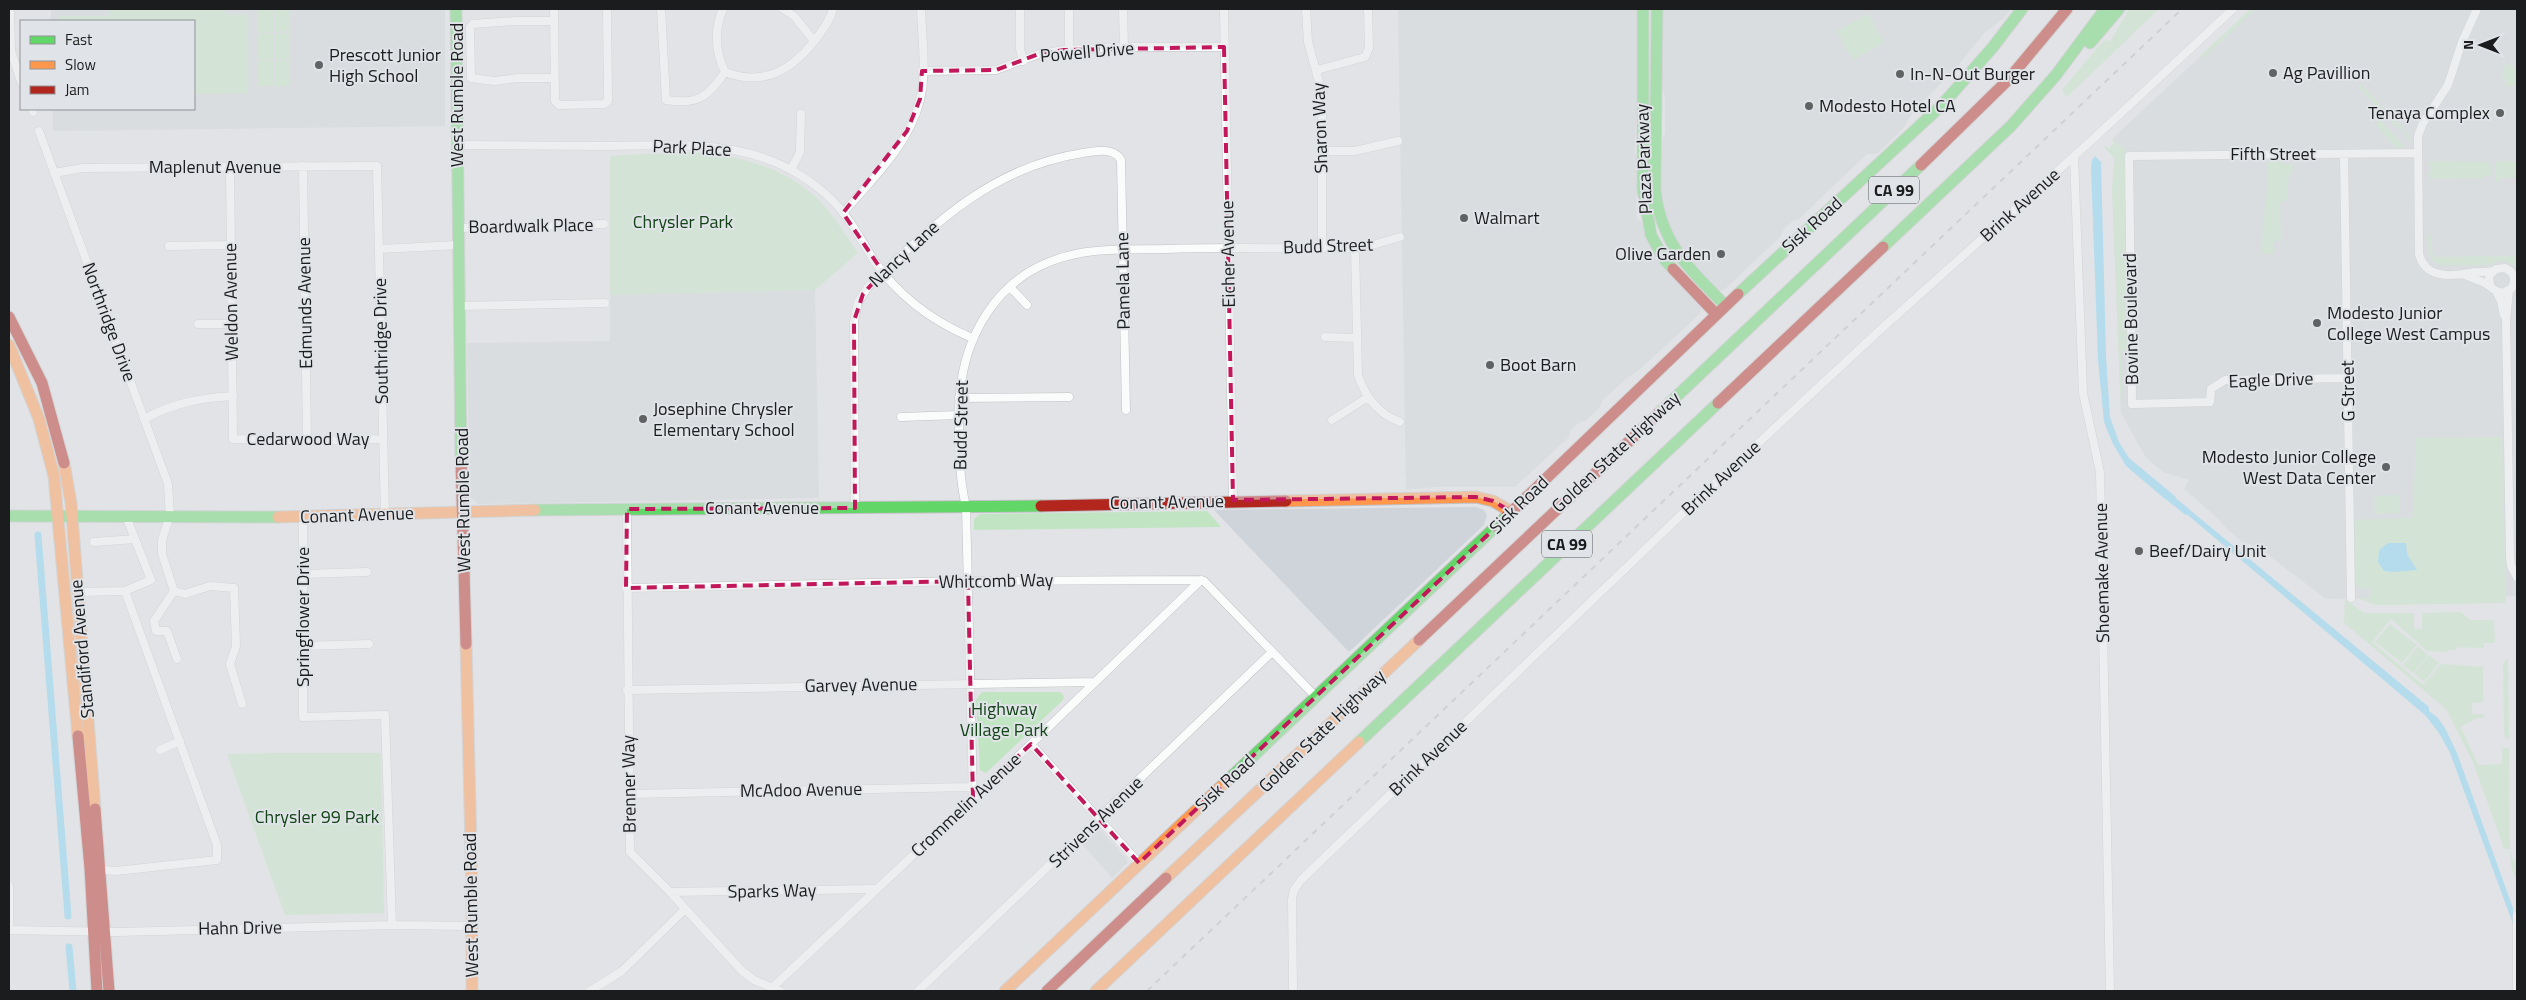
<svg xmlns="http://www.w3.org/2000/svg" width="2526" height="1000" viewBox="0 0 2526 1000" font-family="'Titillium Web',sans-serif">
<rect width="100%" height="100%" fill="#e1e3e6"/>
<!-- built -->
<path fill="#cfd4da" d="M51 9H445V126L53 131V109H194V21H51Z
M1398 9H1640L1636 70 1639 72 1638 108 1636 120 1635 152 1638 161V196L1636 199 1637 219 1641 221 1658 260 1701 307 1700 314 1638 371 1627 378 1603 400 1599 409 1585 421 1580 422 1570 431 1569 437 1515 487H1434L1406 490Z
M1663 9H2011L2004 18 1985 32 1957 67 1913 112 1903 129 1877 154H1867L1798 220H1794L1783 230 1782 235 1724 290 1718 291 1676 245 1665 218 1661 189V142L1665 133V97L1662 86Z
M2251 9H2517V596L2326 599 2272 558 2262 548 2242 542 2228 530 2214 515 2184 489 2189 480 2163 472 2146 458 2121 413 2112 188 2115 159 2112 155 2120 147 2113 138Z
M815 290 819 498 478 504 470 496 467 343 610 341V295Z
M1476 507 1484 510 1487 515 1484 525 1349 652 1214 510Z
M1101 830 1127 859V863L1112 878 1082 844 1096 831Z"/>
<!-- green -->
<path fill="#c1e5c3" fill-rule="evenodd" d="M110 9H226V15L248 14V93L194 94V21H60V16H110Z
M257 9H273V32H257Z
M275 9H290V31L275 32Z
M2129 9H2159L2067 97 2062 90 2103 41 2111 40Z
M2251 9H2256L2204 58 2201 55Z
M1868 14 1884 43 1852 60 1837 31Z
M258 33H273V59H258Z
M275 33H290V59H275Z
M258 60H273V86H258Z
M275 60H290V86H275Z
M2505 65H2512L2514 70H2517L2516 86H2506L2505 80 2503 79V67Z
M2361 84 2412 139V144L2402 130 2397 128 2358 87Z
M2379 119 2406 148H2396L2376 126Z
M2113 138 2120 147 2123 145 2125 149 2128 351H2121V413L2112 188 2115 159 2104 147 2106 146 2109 149 2114 143 2112 140Z
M682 152C738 153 796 168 832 215 841 227 849 240 858 253L815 290 610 295V156Z
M2281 158 2282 164H2294L2288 182 2287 200 2280 203 2281 241H2274L2273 254H2261L2267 190V159Z
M2429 161 2490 162 2492 176H2486V178L2431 179 2428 174 2431 169Z
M2497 161H2517V177L2499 178V182H2495V165Z
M2431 234 2433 257 2517 256V266L2501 260 2487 265H2438L2429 255 2428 236Z
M2502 437 2506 603 2376 605 2357 598H2370L2371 589 2359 588 2354 582V520L2413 518 2416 438ZM2406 543C2406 552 2407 561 2415 567L2379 550Z
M2400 495V513L2375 514V496Z
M1207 511 1221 527 974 530V519L980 514Z
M2345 599 2364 613H2414V629H2422V613L2461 612 2470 620H2494L2495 643H2484V648L2457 647 2455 650H2448V652L2427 651 2391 619 2372 642 2423 685 2441 664 2483 667V702L2472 703V714H2484V718H2477L2461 727 2478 765 2502 764V748H2509L2510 848 2513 860 2517 864V877H2514L2511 865 2510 849H2504L2473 762 2446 709 2344 623Z
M2390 624 2417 645 2402 663 2375 642Z
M2418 646 2428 655 2413 673 2403 665Z
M2429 655 2439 663 2424 682 2414 673Z
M2508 658 2509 739V740L2505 737 2504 731 2503 664Z
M982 692H1060L1064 696 1063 700 986 773 980 770 976 700Z
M271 753H381L384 913 285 915 227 754Z"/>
<!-- water -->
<path fill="#7fd2f6" d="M2095 156 2101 162 2106 355 2110 417 2119 442 2129 458 2176 497 2174 499H2165L2126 466 2112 442 2104 422 2098 360 2091 168 2092 160Z
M2177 506H2185L2429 707V711L2438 718 2445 728 2457 753 2513 908V924L2450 753 2439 733 2425 715Z
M2388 543H2406L2407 554 2417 570 2394 572 2384 571 2378 562 2379 550Z"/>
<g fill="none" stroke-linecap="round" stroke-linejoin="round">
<!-- canal -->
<path stroke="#7fd2f6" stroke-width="7" d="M2165 494 2186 511
M38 535 68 916
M69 947 73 991"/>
<defs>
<path id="street" d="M10 9 11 51 21 82
M554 9 555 101 559 105 604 104 608 101 607 9
M661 9 666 100C698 105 708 97 725 72 715 52 714 29 723 9
M783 9 794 16 814 41
M1020 9V49L1023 61
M1123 9 1124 47
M1224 9 1233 500
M1306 9 1308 42 1322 93V248
M2477 9 2462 42 2448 85 2423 123 2418 136 2419 254C2425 278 2449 277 2469 273 2477 271 2485 273 2493 271
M553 21H515L473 24 470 27 471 78 494 81 517 78H554
M1069 50V9
M1317 70 1365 57 1369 48 1368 9
M922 71 996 70 1039 54 1064 50 1124 47H1224
M725 72C764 87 792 70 816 39 823 29 830 21 833 9
M32 109 33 112
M39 131 168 484 170 515 162 540V554L174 591 154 621 156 631H167L177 659
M456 145C507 145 557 146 608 146 691 145 767 137 832 200 849 217 860 238 873 259 897 295 932 321 972 338
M1322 151H1355L1398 141
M2344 154 2351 598
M2074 157 2083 393 2100 472 2110 991
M230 166 233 439 307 441 383 439
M303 166 307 441
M791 170 800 152 801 114
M54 173 83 168 377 166 385 516
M843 213C872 179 909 145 920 100 927 72 922 38 921 9
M458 228 604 224
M169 246 231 245
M1355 248 1358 375C1365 396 1378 414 1400 422
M380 249 458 245
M2465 275 2485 283 2496 291 2503 293 2512 288C2516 279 2514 272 2505 268L2496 269 2489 276 2490 286
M1010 287 1027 305
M2509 290 2506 320 2510 557 2511 566 2517 577
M2496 291 2501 301 2504 315
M459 306 605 303
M198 324H232
M1325 337 1356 338
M2348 378 2225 380 2211 389 2210 402 2132 404 2129 156 2418 153
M959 398 1069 397
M901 417 959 415
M144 419C173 403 200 398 233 396
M1332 420 1368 397
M855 508 854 321 858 302 868 287C933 225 991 167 1083 153 1096 151 1114 147 1121 160L1126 410
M627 509 630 852 670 892 742 971 754 980 780 991
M303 517V717L385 715 392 925
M94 542 135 539
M303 574 367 572
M626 588 968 581 1201 580 1204 581 1316 697
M125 591 151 580 126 516
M174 591 185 594 210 586 234 588 236 646 230 664 242 704
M77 592 125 591 217 845V860L116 871 101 870
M303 646 369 644
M627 690 1094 682
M1031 744 1139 863
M160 750 180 741
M629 794 972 787
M973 798 966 507C959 477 959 448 959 417 958 341 996 270 1076 254 1105 248 1136 250 1166 249 1229 247 1292 249 1355 248L1373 245 1400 237
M9 886V930
M670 892 875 889
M9 930 117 932 392 925 472 926
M773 987 1031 744 1201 580
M590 991 622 971 685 909
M918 991 1272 652
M1293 991 1292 899 1294 890 1301 880 1682 514 1879 331 2092 140 2233 9
M2517 991V915"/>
<path id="fast" d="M456 9 461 460
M1643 9V189L1651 235 1664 259 1673 269
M1657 9 1655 190C1661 243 1689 269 1725 305
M2090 43 2119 9
M1883 247 2011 126 2056 75 2105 9
M1738 294 1942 105 1993 47 2022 9
M1660 412 1921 165
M535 510 1041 506
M9 516 278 517
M1359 742 1718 403
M1228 780 1507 516"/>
<path id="slow" d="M9 345 39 419 54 476 78 736
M64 463 71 503 95 809
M1286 501 1476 497 1493 501 1512 512
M278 517 535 510
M466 644 472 888V991
M1166 878 1419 640
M1005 991 1228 780
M1096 991 1359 742"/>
<path id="jam" d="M1921 165 2007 81 2067 9
M1673 269 1716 314
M9 317 42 383 64 463
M1718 403 1883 247
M461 460 466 644
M1041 506 1286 501
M1507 516 1738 294
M1419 640 1660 412
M78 736 90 868 97 991
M95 809 109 991
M1047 991 1166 878"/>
</defs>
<!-- street casing -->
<use href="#street" stroke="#c0c1c4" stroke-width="9"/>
<!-- fast casing -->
<use href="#fast" stroke="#c0c1c4" stroke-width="13"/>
<!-- slow casing -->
<use href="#slow" stroke="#c0c1c4" stroke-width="13"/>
<!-- jam casing -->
<use href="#jam" stroke="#c0c1c4" stroke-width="13"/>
<!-- street -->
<use href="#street" stroke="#fafbfb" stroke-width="8"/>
<!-- fast -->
<use href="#fast" stroke="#63d668" stroke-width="11"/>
<!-- slow -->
<use href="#slow" stroke="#ff974d" stroke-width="11"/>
<!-- jam -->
<use href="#jam" stroke="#b3261e" stroke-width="11"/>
<!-- rail -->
<path stroke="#b8b8ba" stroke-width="2" stroke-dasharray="6 6" stroke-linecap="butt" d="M1147 991 2182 9"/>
</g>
<!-- marked area -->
<path d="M0 0H2526V1000H0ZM1224 47 1233 500 1476 497 1493 501 1512 512 1139 863 1031 744 973 798 968 581 626 588 627 509 855 508 854 321 863 294 883 272 843 213 907 131 920 99 922 71 996 70 1039 54 1064 50Z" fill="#e1e3e6" fill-opacity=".55" fill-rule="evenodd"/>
<path fill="none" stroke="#c2185b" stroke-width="4" stroke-dasharray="10 6" stroke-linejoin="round" d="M1224 47 1233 500 1476 497 1493 501 1512 512 1139 863 1031 744 973 798 968 581 626 588 627 509 855 508 854 321 863 294 883 272 843 213 907 131 920 99 922 71 996 70 1039 54 1064 50Z"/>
<!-- markers -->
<g fill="#606263" stroke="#e0e3e7" stroke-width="2">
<circle cx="319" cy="65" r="5"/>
<circle cx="2273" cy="73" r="5"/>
<circle cx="1900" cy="74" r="5"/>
<circle cx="1809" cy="106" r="5"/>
<circle cx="2500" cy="113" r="5"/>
<circle cx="1464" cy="218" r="5"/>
<circle cx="1721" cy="254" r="5"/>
<circle cx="2317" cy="323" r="5"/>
<circle cx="1490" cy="365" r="5"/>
<circle cx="643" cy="419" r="5"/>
<circle cx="2386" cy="467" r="5"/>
<circle cx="2139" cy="551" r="5"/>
</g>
<g text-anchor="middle" stroke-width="4" stroke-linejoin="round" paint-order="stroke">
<!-- shield labels -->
<g fill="#e0e3e7" stroke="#56585a" stroke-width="1">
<rect x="1869" y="176.5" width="50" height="27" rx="4"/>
<rect x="1542" y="530.5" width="50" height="27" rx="4"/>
</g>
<g font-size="16" font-weight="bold" fill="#1b1c1d">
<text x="1894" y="196">CA 99</text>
<text x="1567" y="550">CA 99</text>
</g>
<!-- street labels -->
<g font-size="18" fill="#1b1c1d" stroke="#e0e3e7">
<text transform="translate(1087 52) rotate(-5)" y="6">Powell Drive</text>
<text transform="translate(457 95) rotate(-90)" y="6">West Rumble Road</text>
<text transform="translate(1320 128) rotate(-92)" y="6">Sharon Way</text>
<text transform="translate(692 148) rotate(3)" y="6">Park Place</text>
<text x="2273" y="160">Fifth Street</text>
<text transform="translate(1644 159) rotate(-92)" y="6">Plaza Parkway</text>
<text x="215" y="173">Maplenut Avenue</text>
<text transform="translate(2020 205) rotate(-42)" y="6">Brink Avenue</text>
<text transform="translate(1812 225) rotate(-42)" y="6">Sisk Road</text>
<text transform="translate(531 226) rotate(-1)" y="6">Boardwalk Place</text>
<text transform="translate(1328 246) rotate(-2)" y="6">Budd Street</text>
<text transform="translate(904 254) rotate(-43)" y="6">Nancy Lane</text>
<text transform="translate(1228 254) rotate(-91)" y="6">Eicher Avenue</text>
<text transform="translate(1123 281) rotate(-91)" y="6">Pamela Lane</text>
<text transform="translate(231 302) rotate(-91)" y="6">Weldon Avenue</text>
<text transform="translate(305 303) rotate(-91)" y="6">Edmunds Avenue</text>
<text transform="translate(2131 319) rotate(-91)" y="6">Bovine Boulevard</text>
<text transform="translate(109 322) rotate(70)" y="6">Northridge Drive</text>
<text transform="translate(381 341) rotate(-91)" y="6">Southridge Drive</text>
<text transform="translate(2271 380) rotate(-2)" y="6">Eagle Drive</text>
<text transform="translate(2348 391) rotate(-91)" y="6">G Street</text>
<text transform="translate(961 425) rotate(-89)" y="6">Budd Street</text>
<text x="308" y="445">Cedarwood Way</text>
<text transform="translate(1616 452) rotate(-43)" y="6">Golden State Highway</text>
<text transform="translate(1721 478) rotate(-43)" y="6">Brink Avenue</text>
<text transform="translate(463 500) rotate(-91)" y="6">West Rumble Road</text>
<text transform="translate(1167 502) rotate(-1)" y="6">Conant Avenue</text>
<text transform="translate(1519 505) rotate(-44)" y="6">Sisk Road</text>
<text x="762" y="514">Conant Avenue</text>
<text transform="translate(357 515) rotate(-2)" y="6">Conant Avenue</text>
<text transform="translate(2102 573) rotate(-91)" y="6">Shoemake Avenue</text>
<text transform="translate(996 581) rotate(-1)" y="6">Whitcomb Way</text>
<text transform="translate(303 617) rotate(-90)" y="6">Springflower Drive</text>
<text transform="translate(82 649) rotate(-95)" y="6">Standiford Avenue</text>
<text transform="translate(861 685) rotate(-1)" y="6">Garvey Avenue</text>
<text transform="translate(1322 731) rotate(-44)" y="6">Golden State Highway</text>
<text transform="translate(1428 758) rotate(-44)" y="6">Brink Avenue</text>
<text transform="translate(1225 783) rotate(-43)" y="6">Sisk Road</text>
<text transform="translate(629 784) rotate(-91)" y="6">Brenner Way</text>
<text transform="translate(801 790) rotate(-1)" y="6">McAdoo Avenue</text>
<text transform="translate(966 805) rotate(-43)" y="6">Crommelin Avenue</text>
<text transform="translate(1096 822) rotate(-44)" y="6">Strivens Avenue</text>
<text transform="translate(772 891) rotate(-1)" y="6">Sparks Way</text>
<text transform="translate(471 905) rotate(-91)" y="6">West Rumble Road</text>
<text transform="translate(240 928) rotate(-1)" y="6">Hahn Drive</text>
</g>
<!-- poi labels -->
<g font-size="18" fill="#1b1c1d" stroke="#e0e3e7" text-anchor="start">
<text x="329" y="61">Prescott Junior<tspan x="329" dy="21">High School</tspan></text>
<text x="2283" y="79">Ag Pavillion</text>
<text x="1910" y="80">In-N-Out Burger</text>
<text x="1819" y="112">Modesto Hotel CA</text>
<text x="2490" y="119" text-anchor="end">Tenaya Complex</text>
<text x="1474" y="224">Walmart</text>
<text x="1711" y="260" text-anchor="end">Olive Garden</text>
<text x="2327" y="319">Modesto Junior<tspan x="2327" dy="21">College West Campus</tspan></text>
<text x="1500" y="371">Boot Barn</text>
<text x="653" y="415">Josephine Chrysler<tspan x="653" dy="21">Elementary School</tspan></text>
<text x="2376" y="463" text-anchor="end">Modesto Junior College<tspan x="2376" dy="21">West Data Center</tspan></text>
<text x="2149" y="557">Beef/Dairy Unit</text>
</g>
<!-- park labels -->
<g font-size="18" fill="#124516" stroke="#e0e3e7">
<text x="683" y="228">Chrysler Park</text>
<text x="1004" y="715">Highway<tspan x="1004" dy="21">Village Park</tspan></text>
<text x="317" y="823">Chrysler 99 Park</text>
</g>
</g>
<!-- border -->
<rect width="2526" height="1000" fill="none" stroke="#1b1c1d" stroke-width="20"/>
<!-- legend -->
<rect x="20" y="20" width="175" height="90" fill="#e0e3e7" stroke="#919396"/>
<rect x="30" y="36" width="25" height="8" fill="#63d668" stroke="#919396"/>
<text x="65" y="45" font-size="15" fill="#1b1c1d">Fast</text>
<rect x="30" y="61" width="25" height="8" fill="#ff974d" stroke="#919396"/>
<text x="65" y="70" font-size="15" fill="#1b1c1d">Slow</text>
<rect x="30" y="86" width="25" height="8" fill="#b3261e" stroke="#919396"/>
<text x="65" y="95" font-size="15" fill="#1b1c1d">Jam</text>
<!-- north arrow -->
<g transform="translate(2481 45) rotate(270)" stroke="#e0e3e7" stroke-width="4" paint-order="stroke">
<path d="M0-4L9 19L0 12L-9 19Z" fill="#1b1c1d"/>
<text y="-8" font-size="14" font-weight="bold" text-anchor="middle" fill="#1b1c1d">N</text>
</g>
</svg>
